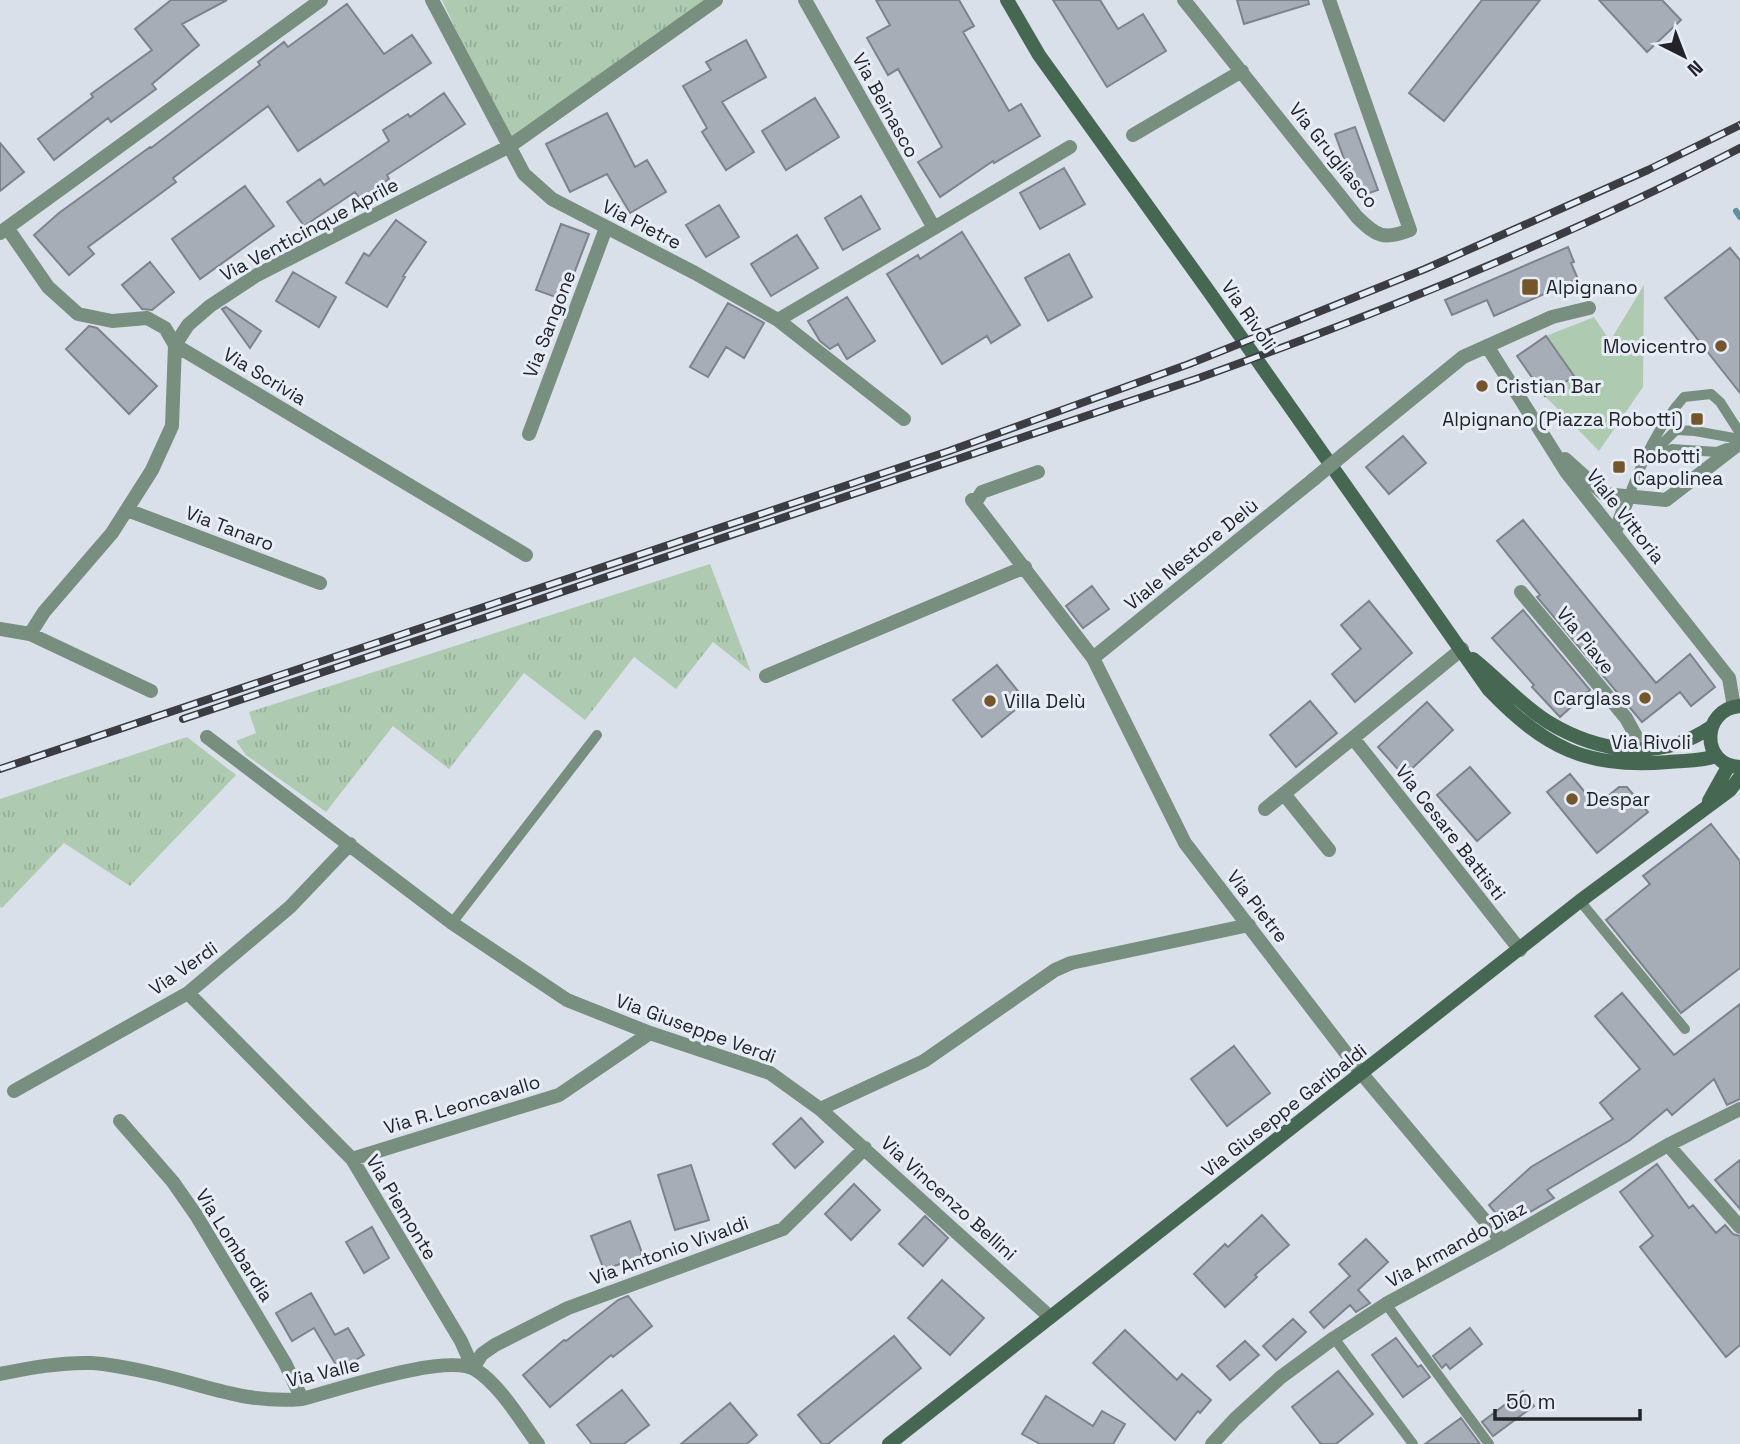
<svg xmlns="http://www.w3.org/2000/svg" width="1740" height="1444" viewBox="0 0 1740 1444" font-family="'Space Grotesk',sans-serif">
<defs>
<pattern id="park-tufts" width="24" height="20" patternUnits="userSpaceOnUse" patternTransform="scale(1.75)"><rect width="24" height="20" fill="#aecbb1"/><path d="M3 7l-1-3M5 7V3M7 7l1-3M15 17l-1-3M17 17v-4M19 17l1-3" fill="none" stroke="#95ae98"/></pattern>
</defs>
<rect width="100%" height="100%" fill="#dae0ea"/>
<!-- green -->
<path fill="#aecbb1" d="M1644 285 1643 387 1599 451 1545 396 1574 376 1546 336 1594 317 1610 341Z"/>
<!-- park -->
<path fill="url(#park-tufts)" d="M442 0H716L510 146Z
M710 564 751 672 713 642 676 689 634 657 585 720 524 673 449 769 393 726 326 812 246 755 236 741 256 733 249 712Z
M187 737 236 775 130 886 64 843 2 908 0 907V799Z"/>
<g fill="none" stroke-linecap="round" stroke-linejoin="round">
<!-- stream -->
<path stroke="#5c939c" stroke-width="6" d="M1736 211 1740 217"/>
</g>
<!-- building -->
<path fill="#a6adb6" stroke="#7d838c" stroke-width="2" d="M171 0H227L182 24 199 45 152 84 156 89 111 122 108 118 54 160 38 139 93 97 91 94 152 50 135 29Z
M876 0H959L974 26 963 32 1009 111 1021 104 1040 136 994 163 993 161 940 197 918 162 942 147 898 69 888 75 867 38 890 25Z
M1053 0H1100L1118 29 1143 14 1166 51 1107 87Z
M1237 0H1308L1309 4 1244 24Z
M1482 0H1540L1444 121 1409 93Z
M1599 0H1662L1681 20 1647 52Z
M347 4 384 54 412 35 431 63 298 151 268 106 173 178 176 182 88 247 94 254 69 275 34 235 59 213 150 147 151 148 260 65 258 62 284 42 288 47Z
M746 40 766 77 722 102 754 152 726 170 702 132 707 128 683 86 711 70 706 62Z
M444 93 465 124 387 175 389 179 360 199 355 192 304 226 287 202 320 179 324 185 389 141 383 130 408 114 410 117Z
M815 98 839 137 786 170 762 131Z
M607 113 635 167 647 160 666 192 630 213 607 174 570 192 546 144Z
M1355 127 1378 190 1358 197 1335 134Z
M0 143 24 172 0 191Z
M1064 168 1085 204 1040 229 1020 193Z
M245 186 274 226 200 279 172 239Z
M861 196 880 229 843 250 825 218Z
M719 205 739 237 706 257 686 225Z
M396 220 426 242 403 276 405 277 387 307 346 283 364 253 369 256Z
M561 224 589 234 564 300 536 290Z
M962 232 1020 325 991 343 987 336 942 364 887 274 918 255 920 259Z
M797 235 818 268 771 296 751 264Z
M1568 247 1574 262 1571 263 1578 279 1494 316 1487 300 1452 315 1445 300Z
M1730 248 1740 260V393L1665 298Z
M1069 254 1092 297 1048 321 1025 278Z
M150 262 174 292 152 310 142 309 122 285Z
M293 272 336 297 319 327 276 301Z
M847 297 875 341 847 359 838 344 830 349 820 341 808 321Z
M728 303 764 323 744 358 726 347 708 377 690 367Z
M226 307 261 331 250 348 222 309Z
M89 326 97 328 157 386 129 414 66 349Z
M1546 336 1574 376 1545 396 1517 356Z
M1403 436 1426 463 1389 494 1366 467Z
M1523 520 1656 683 1690 654 1715 687 1691 706 1680 692 1642 722 1537 597 1540 595 1497 541Z
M1092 586 1109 609 1083 628 1066 606Z
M1369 601 1412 653 1355 702 1332 674 1361 649 1341 625Z
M1523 610 1590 690 1560 717 1532 687 1534 685 1492 638Z
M997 665 1026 701 982 737 953 700Z
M1310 701 1337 733 1296 767 1270 735Z
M1427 702 1453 730 1404 776 1378 747Z
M1470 767 1510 813 1477 841 1437 795Z
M1570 774 1596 806 1619 787H1627L1648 812 1597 853 1547 792Z
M1711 824 1740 861V968L1681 1013 1606 920 1650 884 1643 876Z
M1622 993 1674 1055 1740 1004V1099L1727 1105 1714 1079 1672 1115 1667 1109 1630 1140 1547 1190 1554 1198 1506 1226 1489 1205 1531 1167 1613 1119 1600 1103 1640 1069 1595 1016Z
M1234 1046 1270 1093 1227 1126 1191 1079Z
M801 1118 823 1142 795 1168 773 1144Z
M1740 1160V1209L1715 1180Z
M1657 1164 1689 1208 1693 1205 1716 1233 1725 1225 1733 1234 1740 1236V1345L1726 1357 1640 1247 1653 1236 1620 1192Z
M691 1165 709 1220 675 1230 658 1175Z
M854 1184 880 1210 851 1240 825 1214Z
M1262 1215 1289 1245 1255 1275 1257 1277 1225 1307 1194 1274 1225 1244 1228 1247Z
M925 1216 948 1238 923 1266 899 1244Z
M630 1221 641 1250V1256L604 1270 591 1236Z
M372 1227 389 1258 364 1273 346 1242Z
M1366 1239 1388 1262 1358 1290 1370 1303 1356 1312 1350 1305 1324 1328 1310 1312 1350 1276 1339 1264Z
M942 1280 984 1318 950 1355 908 1318Z
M311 1293 335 1335 348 1328 364 1355 339 1370 314 1328 292 1341 276 1313Z
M628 1296 652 1326 613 1357 611 1355 550 1407 523 1375 564 1340 566 1341 618 1300Z
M1293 1319 1306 1332 1276 1360 1263 1346Z
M1470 1328 1482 1344 1450 1369 1446 1364 1442 1368 1433 1356Z
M1125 1330 1177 1380 1182 1374 1211 1400 1200 1413 1198 1411 1175 1440 1093 1363Z
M894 1336 921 1368 828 1444H822L798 1415Z
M1396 1338 1418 1367 1421 1365 1430 1377 1403 1397 1372 1355Z
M1245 1341 1259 1355 1230 1380 1217 1366Z
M1338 1371 1373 1414 1336 1444H1321L1292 1407Z
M622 1390 649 1425 624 1444H592L577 1425Z
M1523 1391 1534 1406 1493 1436 1482 1422Z
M1046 1396 1093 1426 1102 1411 1125 1424 1113 1444H1040L1022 1434Z
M730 1403 757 1435 747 1444H681Z
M1461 1418 1480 1444H1425Z"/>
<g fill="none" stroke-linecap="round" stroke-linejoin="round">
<!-- lane -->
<path stroke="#788f7f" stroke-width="10" d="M1649 457 1676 430 1695 431 1740 439
M1651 460 1672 449 1717 452 1727 448
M1628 498C1642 462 1658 426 1684 397L1711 394 1720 402 1740 433
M1580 901 1685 1029
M452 923 597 735
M1386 1304 1489 1444
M1334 1338 1413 1444"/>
<!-- street -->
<path stroke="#788f7f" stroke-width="14" d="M432 0 524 174 552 199 695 273 778 320 904 419
M1184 0 1357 217C1377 237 1384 240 1410 230L1329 0
M1133 135 1242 71
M934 228 1070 147
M8 229 48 287 78 314 112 321 147 318 165 328 175 345 526 555
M0 233 321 0
M778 320 934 228 805 0
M1487 346 1567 473 1729 678 1734 707
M529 434 606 228
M1344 454 1463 357 1552 317 1589 308
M1565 459 1604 494 1666 500 1740 443
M972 500 1093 658 1185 843 1362 1074 1502 1241
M975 503 982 492 1038 472
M127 510 320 583
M1615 532 1628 498
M1521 592 1626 718 1643 749
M0 629 30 634 151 691
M30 634 44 612 112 533 152 470 172 426 175 345 188 325 210 306 257 275 510 146 716 0
M1462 649 1353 738 1520 950
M1093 658 1314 479
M766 676 1025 567
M207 737 452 923 567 1000 650 1033 770 1073 820 1109 1050 1317
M1284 794 1329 850
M1265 809 1353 738
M188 993 352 1159 461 1341 473 1368
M14 1091 188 993 290 907 350 844
M820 1109 924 1061 1055 970 1071 963 1249 925
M120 1121 173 1182 196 1215 285 1363 302 1399
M1668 1145 1740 1227
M352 1159 559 1095 650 1033
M473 1368 482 1354 495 1345 568 1308 783 1229 865 1148
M0 1374C30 1368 61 1362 91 1363 113 1364 138 1370 160 1375 211 1387 249 1404 302 1399 337 1390 448 1352 476 1370 500 1385 521 1421 538 1444
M1212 1444 1235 1419 1281 1377 1334 1338 1386 1304 1502 1241 1668 1145 1740 1109"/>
<!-- secondary -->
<path stroke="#466852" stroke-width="14" d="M1007 0 1039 55 1210 293 1489 690C1545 748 1587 769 1668 762 1686 760 1698 762 1716 756
M1473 659C1498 679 1521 705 1548 722 1599 753 1660 762 1711 727
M1740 706C1701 709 1700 766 1740 767
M1709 801 1729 765
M889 1444 1580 901 1730 790 1740 777"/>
<defs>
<path id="rail" d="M183 719 1196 379C1381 313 1565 239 1740 148
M0 769 949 451 1189 364 1425 269 1648 170 1740 125"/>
</defs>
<!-- rail casing -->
<use href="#rail" stroke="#3b3d42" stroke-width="8"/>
<!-- rail -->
<use href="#rail" stroke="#e7edf7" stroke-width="5" stroke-dasharray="16" stroke-linecap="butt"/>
<!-- street-bridge -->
<path stroke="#788f7f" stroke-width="14" d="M1314 479 1344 454"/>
</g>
<!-- markers -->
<g fill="#74562a" stroke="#e7edf7" stroke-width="2.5">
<rect x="1521" y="278" width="18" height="18" rx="3.5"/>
<circle cx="1721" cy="346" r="7"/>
<circle cx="1482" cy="386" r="7"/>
<rect x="1690" y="412" width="14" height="14" rx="3.5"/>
<rect x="1612" y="460" width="14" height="14" rx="3.5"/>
<circle cx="1645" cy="698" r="7"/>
<circle cx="990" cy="701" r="7"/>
<circle cx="1572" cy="799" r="7"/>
</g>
<g text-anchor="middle" stroke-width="6" stroke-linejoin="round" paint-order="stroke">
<!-- street labels -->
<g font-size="19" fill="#222428" stroke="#e7edf7">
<text transform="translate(886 105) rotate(61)" y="7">Via Beinasco</text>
<text transform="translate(1334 155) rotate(51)" y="7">Via Grugliasco</text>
<text transform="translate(642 224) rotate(27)" y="7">Via Pietre</text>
<text transform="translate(309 229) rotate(-28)" y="7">Via Venticinque Aprile</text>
<text transform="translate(1249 315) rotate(55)" y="7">Via Rivoli</text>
<text transform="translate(549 324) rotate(-69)" y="7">Via Sangone</text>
<text transform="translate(265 376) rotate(31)" y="7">Via Scrivia</text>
<text transform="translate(1626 516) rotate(52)" y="7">Viale Vittoria</text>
<text transform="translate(230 528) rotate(21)" y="7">Via Tanaro</text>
<text transform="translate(1191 554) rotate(-39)" y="7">Viale Nestore Delù</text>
<text transform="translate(1586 640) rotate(51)" y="7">Via Piave</text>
<text x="1651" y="749">Via Rivoli</text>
<text transform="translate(1451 832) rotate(52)" y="7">Via Cesare Battisti</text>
<text transform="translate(1258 906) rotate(52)" y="7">Via Pietre</text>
<text transform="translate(183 968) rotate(-35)" y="7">Via Verdi</text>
<text transform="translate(696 1028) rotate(20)" y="7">Via Giuseppe Verdi</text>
<text transform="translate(462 1104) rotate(-17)" y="7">Via R. Leoncavallo</text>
<text transform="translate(1284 1110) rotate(-38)" y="7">Via Giuseppe Garibaldi</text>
<text transform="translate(949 1198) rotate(42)" y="7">Via Vincenzo Bellini</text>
<text transform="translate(402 1207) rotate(59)" y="7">Via Piemonte</text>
<text transform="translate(1456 1244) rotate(-29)" y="7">Via Armando Diaz</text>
<text transform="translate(235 1245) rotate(58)" y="7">Via Lombardia</text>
<text transform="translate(669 1250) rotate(-20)" y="7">Via Antonio Vivaldi</text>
<text transform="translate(323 1372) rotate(-13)" y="7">Via Valle</text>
</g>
<!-- poi labels -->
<g font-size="19" fill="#222428" stroke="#e7edf7" text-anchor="start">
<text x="1546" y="294">Alpignano</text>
<text x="1707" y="353" text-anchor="end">Movicentro</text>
<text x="1496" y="393">Cristian Bar</text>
<text x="1683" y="426" text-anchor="end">Alpignano (Piazza Robotti)</text>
<text x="1633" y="463">Robotti<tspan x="1633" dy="22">Capolinea</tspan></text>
<text x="1631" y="705" text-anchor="end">Carglass</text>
<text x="1004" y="708">Villa Delù</text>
<text x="1586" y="806">Despar</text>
</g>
</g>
<!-- north arrow -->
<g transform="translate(1684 56) rotate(138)" stroke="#e7edf7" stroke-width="5" paint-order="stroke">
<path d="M0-5L12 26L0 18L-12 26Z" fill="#222428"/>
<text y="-10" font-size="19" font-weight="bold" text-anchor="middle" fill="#222428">N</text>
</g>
<!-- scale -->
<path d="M1495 1409v10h145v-10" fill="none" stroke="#222428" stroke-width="3.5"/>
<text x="1506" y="1409" font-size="21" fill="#222428" stroke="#e7edf7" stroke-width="5" paint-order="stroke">50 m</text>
</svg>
